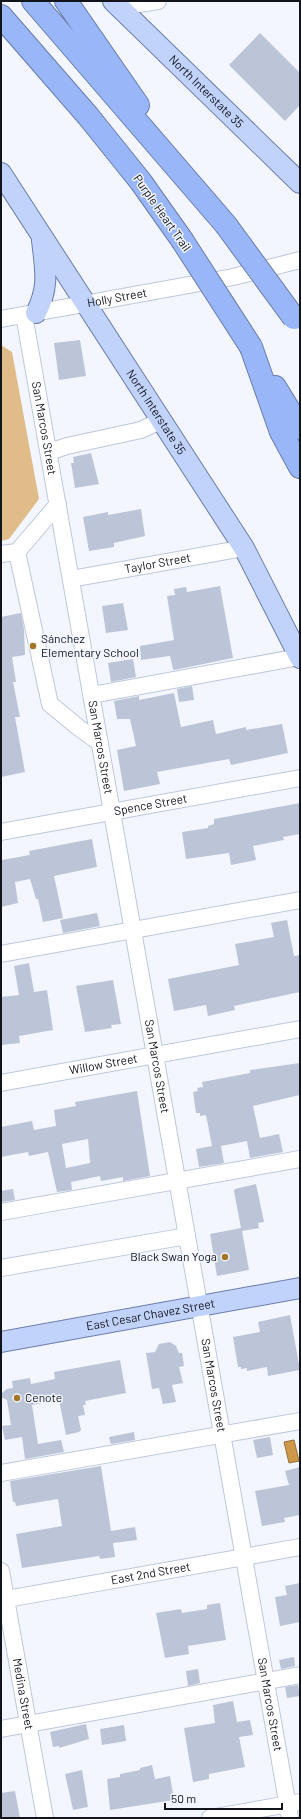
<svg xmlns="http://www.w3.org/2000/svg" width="301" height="1819" viewBox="0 0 301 1819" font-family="Barlow,sans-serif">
<rect width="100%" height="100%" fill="#f3f6ff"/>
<!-- green -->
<path fill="#e0bc88" d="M1 345 12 352 39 499 9 539 1 541Z"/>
<!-- water -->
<path fill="#cd9948" stroke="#95713a" d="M294 1440 299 1461 289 1463 284 1442Z"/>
<!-- building -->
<path fill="#bcc5d8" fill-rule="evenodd" d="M260 33 300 73V105L285 121 229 65Z
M80 340 86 376 59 380 54 343Z
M91 453 99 484 75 488 71 463H74L73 457Z
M141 509 145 536 114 543V547L89 551 83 517 108 512V515Z
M220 586 233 658 174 670 173 669 170 656 141 660 140 646 174 640 167 596 175 595 174 589 186 587 187 592Z
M123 603 128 630 106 633 102 606Z
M21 613 24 629 25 655 12 657 16 682H13L20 717H15L25 772 1 777V617Z
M133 659 136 677 111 682 108 663Z
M192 686 194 700 179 702 177 689Z
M174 693 181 727 213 720 216 734 246 727V730L282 724 288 753 231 765 229 759 157 772 160 784 124 791 117 750 136 746 130 719H117L114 701 139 696V700Z
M300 803V834L283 837 284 840 253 846 256 860 231 865 229 853 186 859 182 832 208 828V826L214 824V819Z
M92 839 97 867 54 876 63 918 43 922 38 899H36L30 879 15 882 18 903 1 907 2 860 30 855 29 851Z
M97 913 100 926 63 933 60 920Z
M287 920 294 956 300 955V992L234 1006 235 1010 208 1016 206 1005 174 1011 168 979 239 965 235 944 274 937 271 923Z
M29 963 34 992 47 990 53 1030 19 1036 20 1043 1 1045V997L19 995 14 966Z
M113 980 121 1024 111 1025 112 1028 85 1032 76 986Z
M300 1063V1095L253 1106 260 1138 279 1134 283 1152 250 1158 247 1141 221 1146 224 1163 199 1167 196 1149 212 1146 206 1115 200 1116V1113H196L193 1092 198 1091 197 1088 203 1087 202 1082 250 1073V1070Z
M137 1091 150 1176 123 1181V1177L101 1181 100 1176 71 1182 72 1190 57 1192 48 1152 29 1156 28 1152 1 1157V1127L32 1121 34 1130 56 1126 54 1110 76 1106 75 1102ZM88 1139 90 1163 66 1168 62 1144Z
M256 1184 264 1222 258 1223 259 1228 242 1231 249 1270 217 1276 210 1234 241 1228 234 1191 235 1189Z
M13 1189 15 1200 1 1202V1191Z
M290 1315 300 1370 268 1376 267 1367 247 1371V1368L241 1369V1367H238L233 1337 260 1332 258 1322Z
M170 1342 176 1346 179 1353H182L184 1366 179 1367 183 1383 172 1385 176 1402 163 1404 159 1388 152 1389 146 1353 155 1352 159 1344Z
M120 1360 126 1393 85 1401 86 1405H83L85 1415 78 1416 81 1430 79 1432 66 1435 59 1400 32 1405 38 1444 61 1440 64 1452 25 1459 22 1437 5 1440 2 1426 11 1425 7 1400 1 1397V1394L7 1389 13 1388 12 1381 30 1378 31 1384 55 1379 54 1372Z
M134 1432 135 1440 111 1444 109 1437Z
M270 1437 273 1455 257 1458 253 1440Z
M101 1466 111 1531 135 1527 137 1540 113 1543 115 1557 100 1559 99 1556 22 1568 16 1534 62 1526 58 1499 16 1506 15 1502H13L10 1481Z
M300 1467V1515L284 1518 285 1522 262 1526 255 1491 289 1485 285 1471Z
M300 1583V1622L280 1626 275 1597 287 1595 285 1586Z
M220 1603 226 1640 188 1646 189 1654 165 1658 156 1613 181 1609 182 1613 207 1609V1605Z
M294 1657 295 1666 281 1669 279 1660Z
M198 1669 200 1683 188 1686 186 1671Z
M298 1685 300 1696 287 1698 285 1687Z
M233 1701 237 1722 250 1720 253 1735 239 1737 245 1767 209 1774V1779L193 1782 184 1728 215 1723 213 1705Z
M86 1724 89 1739 59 1748V1746L53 1747 50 1732Z
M124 1725 126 1741 102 1745 100 1729Z
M152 1765 155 1779 170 1776 174 1800 110 1810 107 1779 120 1777V1774L140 1770V1768Z
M82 1770 88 1807 73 1810 65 1774Z
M15 1791 20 1818H1V1793Z"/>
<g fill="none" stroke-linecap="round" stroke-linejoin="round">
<defs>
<g id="minor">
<path d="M119 7 158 1"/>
<path id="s1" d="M24 315 290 1818"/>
<path id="s2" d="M1 319 233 277 300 260"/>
<path d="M49 452 67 446 141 430 162 420"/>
<path d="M58 504 17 552 50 704 79 728 100 743"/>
<path d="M1 554 17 552"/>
<path id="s3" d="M71 579 244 548"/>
<path d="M92 695 299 657"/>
<path id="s4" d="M1 832 300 778"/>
<path d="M1 954 300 900"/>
<path id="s5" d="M1 1083 300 1029"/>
<path d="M1 1212 300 1159"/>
<path d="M1 1268 187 1236"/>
<path d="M1 1473 300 1421"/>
<path id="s6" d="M1 1571 45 1818"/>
<path id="s7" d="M1 1600 300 1547"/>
<path d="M1 1729 300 1675"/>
<path d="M210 1818 300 1802"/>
</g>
<g id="major">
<path id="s8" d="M113 1 300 183"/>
<path id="s9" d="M1 173 244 548 300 658"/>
<path d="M36 313C50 286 45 269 42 240"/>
<path id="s10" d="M1 1342 300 1288"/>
</g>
<path id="highway" d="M33 1 226 225
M66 1 138 105
M1 16 88 116 141 182 182 240
M251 347 281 432 300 467
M275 387 300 428"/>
</defs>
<!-- minor casing -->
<use href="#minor" stroke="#bec7db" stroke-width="18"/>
<!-- major casing -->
<use href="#major" stroke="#697dab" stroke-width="22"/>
<!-- highway casing -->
<use href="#highway" stroke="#697dab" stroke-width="24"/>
<!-- minor -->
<use href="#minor" stroke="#fff" stroke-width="16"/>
<!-- major -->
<use href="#major" stroke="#c2d3fb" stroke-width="20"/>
<!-- highway -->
<use href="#highway" stroke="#99b6f9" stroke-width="22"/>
<defs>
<path id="highway-bridge" d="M226 225 294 318
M182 240 251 347"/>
</defs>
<!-- highway-bridge casing -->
<use href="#highway-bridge" stroke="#697dab" stroke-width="24" stroke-linecap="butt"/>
<!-- highway-bridge -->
<use href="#highway-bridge" stroke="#99b6f9" stroke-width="22"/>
</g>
<!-- markers -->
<g fill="#a47529" stroke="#f3f6ff" stroke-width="1.5">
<circle cx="33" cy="646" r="4"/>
<circle cx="225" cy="1257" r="4"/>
<circle cx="17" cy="1398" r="4"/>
</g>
<g text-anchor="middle" stroke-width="3" stroke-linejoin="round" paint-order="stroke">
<!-- street labels -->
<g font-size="12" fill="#11141b" stroke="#f3f6ff">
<text dy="4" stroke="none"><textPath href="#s8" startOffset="130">North Interstate 35</textPath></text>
<text transform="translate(162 213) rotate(55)" y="4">Purple Heart Trail</text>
<text dy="4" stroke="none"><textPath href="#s2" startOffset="118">Holly Street</textPath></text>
<text dy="4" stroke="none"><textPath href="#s9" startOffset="285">North Interstate 35</textPath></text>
<text dy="4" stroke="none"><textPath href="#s1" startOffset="115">San Marcos Street</textPath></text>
<text dy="4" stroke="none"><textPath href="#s3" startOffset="88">Taylor Street</textPath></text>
<text dy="4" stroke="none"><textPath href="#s1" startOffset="439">San Marcos Street</textPath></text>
<text dy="4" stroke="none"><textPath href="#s4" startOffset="152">Spence Street</textPath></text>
<text dy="4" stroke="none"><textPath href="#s5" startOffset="104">Willow Street</textPath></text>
<text dy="4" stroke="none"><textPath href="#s1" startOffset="763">San Marcos Street</textPath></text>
<text dy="4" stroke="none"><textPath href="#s10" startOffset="152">East Cesar Chavez Street</textPath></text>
<text dy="4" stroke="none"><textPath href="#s1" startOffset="1087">San Marcos Street</textPath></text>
<text dy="4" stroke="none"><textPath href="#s7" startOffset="152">East 2nd Street</textPath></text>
<text dy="4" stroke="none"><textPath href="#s6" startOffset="125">Medina Street</textPath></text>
<text dy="4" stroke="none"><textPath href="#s1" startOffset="1411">San Marcos Street</textPath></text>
</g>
<!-- poi labels -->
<g font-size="12" fill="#11141b" stroke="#f3f6ff" text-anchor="start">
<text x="41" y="643">Sánchez<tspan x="41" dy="14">Elementary School</tspan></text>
<text x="217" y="1261" text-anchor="end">Black Swan Yoga</text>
<text x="25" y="1402">Cenote</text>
</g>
</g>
<!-- border -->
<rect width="301" height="1819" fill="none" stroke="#11141b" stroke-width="4"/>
<!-- scale -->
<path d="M165 1803v6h117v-6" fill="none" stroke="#11141b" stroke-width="2"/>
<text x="171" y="1803" font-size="12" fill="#11141b" stroke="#f3f6ff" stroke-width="3" paint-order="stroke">50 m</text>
</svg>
